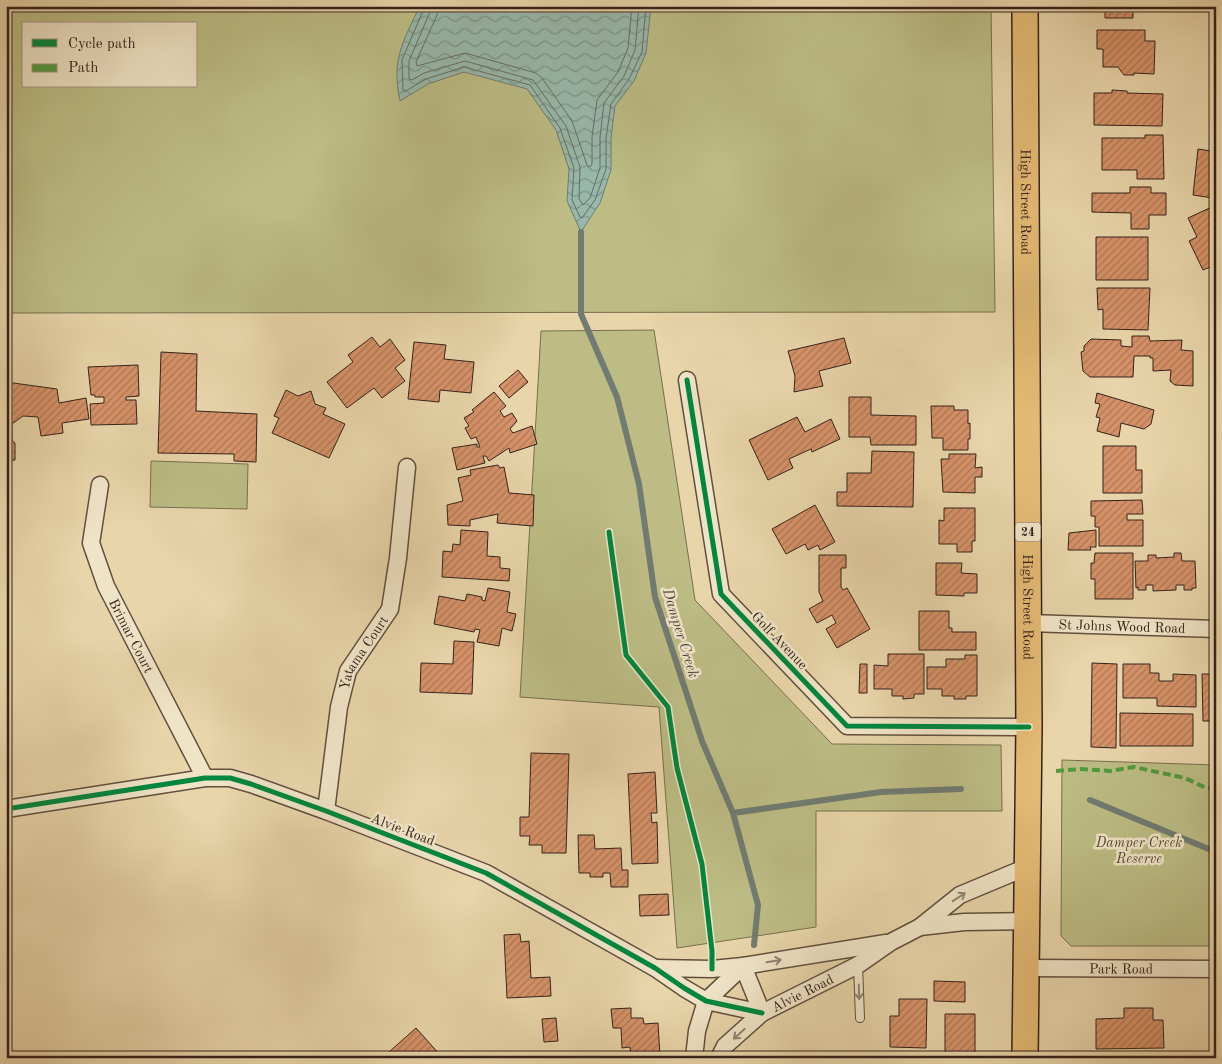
<svg xmlns="http://www.w3.org/2000/svg" width="1222" height="1064" viewBox="0 0 1222 1064" font-family="'Old Standard TT',serif">
<defs>
<pattern id="water-waves" width="16" height="10" patternUnits="userSpaceOnUse" patternTransform="scale(1.25)"><rect width="16" height="10" fill="#97b8aa"/><path d="M0 5q4-4 8 0t8 0" fill="none" stroke="#7c958a"/></pattern>
<pattern id="building-hatch" width="6" height="6" patternUnits="userSpaceOnUse" patternTransform="scale(1.25)"><rect width="6" height="6" fill="#d69268"/><path d="M-1 1l2-2M0 6l6-6M5 7l2-2" fill="none" stroke="#ae7755"/></pattern>
</defs>
<rect width="100%" height="100%" fill="#e8d5a9"/>
<filter id="stains"><feTurbulence type="fractalNoise" baseFrequency=".004" numOctaves="4"/><feColorMatrix values="0 0 0 0 .2 0 0 0 0 .09 0 0 0 0 .02 0 0 0 .5 -.17"/></filter>
<radialGradient id="worn" r=".72"><stop offset=".6" stop-color="#630" stop-opacity="0"/><stop offset="1" stop-color="#630" stop-opacity=".3"/></radialGradient>
<!-- green -->
<path fill="#bcbc84" stroke="#786f50" fill-rule="evenodd" d="M6 6H991L995 312 6 313ZM24 24H196V86H24Z
M654 330 695 600 832 744 1001 745 1002 811H816V927L677 948 659 707 520 697 541 331Z
M151 461 248 464 247 509 150 507Z
M1062 760 1216 765V946H1071L1061 936Z"/>
<!-- water -->
<path fill="url(#water-waves)" stroke="#707c71" d="M420 6H651L646 53 634 81 615 106 611 138V170L600 203 581 232 567 201 569 169 556 130 527 89 464 72 428 84 400 101C391 60 403 41 420 6Z"/>
<g fill="none" stroke-linecap="round" stroke-linejoin="round">
<!-- shore -->
<path stroke="#666d63" stroke-width="1" d="M425 6 402 60 403 90 406 91 426 79 464 67 530 85 560 128 574 168 572 200 580 217 582 218 595 200 606 169V138L611 104 629 79 642 52 646 6
M431 6 430 12 409 61V79L412 80 424 73 465 61 533 80 566 126 580 167 579 199 583 205 590 198 600 168V137L604 103 624 76 635 50 639 6
M438 6 437 15 416 62 417 66 465 53 536 73 542 78 572 121 587 165 590 167 592 164V137L597 100 618 72 628 48 632 6"/>
<!-- stream -->
<path stroke="#707c71" stroke-width="6" d="M581 232V314L617 397 639 484 655 597 702 741 733 813 881 792 961 789
M1090 800 1216 852
M733 813 758 905 754 945"/>
</g>
<!-- building -->
<path fill="url(#building-hatch)" stroke="#35221c" d="M1105 6H1133V18H1105Z
M1097 30H1145V41H1155L1154 74 1134 73V75H1124L1118 67H1103V49H1097Z
M1112 90 1127 91V93L1163 94 1162 126 1094 125V93H1112Z
M1214 125H1216V181L1213 198 1193 195 1198 149 1211 151Z
M1145 135H1163L1164 179H1137V170H1102V138H1145Z
M1130 187H1151V193H1166V215H1149V229H1131V213L1092 212V193H1130Z
M1216 205V271L1213 272 1210 267 1203 270 1189 241 1197 237 1188 218Z
M1096 237H1148V280H1096Z
M1097 288H1150L1148 330 1103 329V309L1098 310Z
M1132 336H1149L1150 341 1182 340 1181 350 1193 351V386L1175 385 1170 381 1171 370 1153 371V358H1150V356H1134L1133 377H1090L1083 371 1081 352 1084 351V346L1091 339 1121 340V346L1132 347Z
M372 337 380 347 390 339 405 360 395 368 405 381 382 398 374 388 347 408 327 382 353 362 348 355Z
M844 338 851 363 819 371 823 386 794 392 795 376 788 351Z
M414 342 446 345 444 359 474 362 471 393 440 390 439 402 408 399Z
M161 352 197 354 196 411 257 414 256 462 234 461V454L158 453Z
M138 365 139 396 126 397V400H136L137 424 91 425 90 404 104 403V397H95V395H91L88 367Z
M518 370 528 382 509 398 499 386Z
M6 382 57 389 59 403 86 398 89 419 62 423 63 433 41 436 38 417 23 416 12 424V440L15 443V460L6 462Z
M286 390 298 396 311 391 315 404 326 408 323 414 345 424 329 458 272 433 279 418 274 416Z
M494 392 506 406 500 411 504 417 512 413 517 421 510 429 513 433 532 426 537 444 510 453 509 448 489 461 486 456H483L485 463 457 470 452 448 477 444V447H480L476 437 471 439 465 428 469 426 464 418 474 412 472 410Z
M1097 393 1154 410 1151 424 1144 429 1121 423 1119 437 1097 431 1100 418 1096 417 1100 404 1095 403Z
M849 397H871V415L916 416V445H871L870 437H849Z
M931 406H954V410H968V424L970 423V439H968V450H943V438H932Z
M797 417 805 432 831 419 840 439 812 452 811 449 789 459 793 468 768 480 749 440Z
M1103 446H1136V470H1142V493H1103Z
M872 451 914 452 913 507 837 506V492H847V473H871Z
M949 454H976L975 468 982 467V477H975V493L943 492 941 459H949Z
M498 465 500 468 504 467 509 493 534 495 533 526 497 523 498 514 470 520V526L448 525 447 505 463 501 458 478 471 475 470 470Z
M1142 500 1143 514H1127V520H1143V546H1099V527H1095V516H1091V501Z
M815 505 835 542 820 550 818 545 808 550 805 544 786 554 772 529Z
M944 508H975V541H972V552H957V544H939V520L944 521Z
M461 530 488 532 487 556 500 557V568L510 569 509 581 442 577 443 551 452 552 453 544 460 545Z
M1096 530V547H1090L1091 550H1068L1069 533Z
M1095 553H1133V599H1095V579H1091V563H1094Z
M1174 553H1181L1182 561H1195L1196 588H1192V590H1184V585H1176V590L1153 591V585H1146V590H1138V587L1136 588 1135 561H1148V555H1156V558L1174 557Z
M819 555H846V568H841V587L843 590 847 588 870 629 837 648 826 629 836 623 832 615 817 623 809 609 823 601 819 592Z
M936 563H962L961 573 977 574V593H964V596L936 595Z
M488 588 510 592 507 612 516 614 512 631 502 628 499 646 477 642 480 630 475 629 474 632 434 624 439 596 465 601 467 594 482 597V600L485 601Z
M919 611H949V628H952V632H976V650H919Z
M454 641 474 642 472 694 420 692 421 663 453 664Z
M888 654H924V694H914V698L903 699V696H892V689H874V665L888 666Z
M965 655H977V696H966V699H954V696H942V689H927V667H946V659H965Z
M1092 663 1117 664 1116 748 1091 747Z
M860 664H867V693H859Z
M1123 664H1150V673H1159V681H1173V674L1196 675V707L1157 706V698H1123Z
M1202 674H1216V721H1203Z
M1120 713 1193 714V746H1120Z
M531 753 569 754 566 853H542V845H529L530 836H520V817H529Z
M655 772 657 813H651L652 823 657 822 658 863 632 864 628 774Z
M578 835H594L595 849 621 848 622 870H628V887H611L610 873H603V877H590V873H579Z
M668 894 669 915 640 916 639 895Z
M520 934 521 942 529 941 531 978 550 977 551 996 507 998 504 935Z
M934 981 965 982V1002L934 1001Z
M899 999H927L926 1048 890 1047V1016H899Z
M631 1008V1018H643L644 1024 658 1023 660 1057 631 1058 630 1047 622 1048 621 1028H613L611 1009Z
M1124 1008H1153V1020H1163L1164 1048 1096 1049V1019L1124 1018Z
M945 1014H975V1058H945Z
M556 1018 558 1041 544 1042 542 1019Z
M416 1028 441 1056 439 1058H394L389 1052Z
M1140 1054H1165V1058H1140Z"/>
<g fill="none" stroke-linecap="round" stroke-linejoin="round">
<defs>
<path id="service" d="M858 965 860 1018"/>
<g id="minor">
<path d="M687 380 721 594 847 726 1029 727"/>
<path id="s1" d="M100 485 91 543 106 586 205 778"/>
<path id="s2" d="M1028 623 1216 629"/>
<path d="M6 809 205 778H230L251 784 326 811 486 873 655 968 684 988 706 1001 762 1013"/>
<path id="s3" d="M326 811 339 707 348 671 390 609 398 558 407 467"/>
<path d="M920 927 964 922 1027 921"/>
<path d="M655 968 712 969 743 966 886 943"/>
<path id="s4" d="M1026 968 1216 969"/>
<path d="M694 1058 697 1031 706 1001 743 966 762 1013"/>
<path id="s5" d="M719 1058 725 1046 762 1013 858 965 891 942 920 927 960 895 1027 867"/>
</g>
<g id="primary">
<path id="s6" d="M1025 6 1029 727 1025 1058"/>
</g>
</defs>
<!-- service casing -->
<use href="#service" stroke="#624f3f" stroke-width="10"/>
<!-- minor casing -->
<use href="#minor" stroke="#624f3f" stroke-width="19"/>
<!-- primary casing -->
<use href="#primary" stroke="#35221c" stroke-width="28"/>
<!-- path -->
<path stroke="#35221c" stroke-width="3" stroke-dasharray="4 2.5" stroke-linecap="butt" d="M609 532 626 655 668 707 677 768 702 864 712 951"/>
<!-- service -->
<use href="#service" stroke="#f0e4c7" stroke-width="8"/>
<!-- minor -->
<use href="#minor" stroke="#f0e4c7" stroke-width="16"/>
<!-- primary -->
<use href="#primary" stroke="#e4ba74" stroke-width="25"/>
<!-- quiet -->
<path stroke="#519b3e" stroke-width="4" stroke-dasharray="8 4" stroke-linecap="butt" d="M1056 771 1081 769 1110 771 1134 767 1185 778 1206 788H1216"/>
<defs>
<path id="cycleway" d="M687 380 721 594 847 726 1029 727
M609 532 626 655 668 707 677 768 702 864 712 951V969
M6 809 205 778H230L251 784 326 811 486 873 655 968 684 988 706 1001 762 1013"/>
</defs>
<!-- cycleway casing -->
<use href="#cycleway" stroke="#f0e4c7" stroke-width="8"/>
<!-- cycleway -->
<use href="#cycleway" stroke="#00873e" stroke-width="5"/>
</g>
<!-- one-way arrows -->
<defs><path id="oneway-shaft" d="M-6 0H5M1.5-3L5.5 0L1.5 3" fill="none" stroke-width="1.6" stroke-linecap="round" stroke-linejoin="round" transform="scale(1.25)"/></defs>
<g stroke="#928372">
<use href="#oneway-shaft" transform="translate(959 897) rotate(-33)"/>
<use href="#oneway-shaft" transform="translate(774 961) rotate(-10)"/>
<use href="#oneway-shaft" transform="translate(859 992) rotate(88)"/>
<use href="#oneway-shaft" transform="translate(739 1034) rotate(138)"/>
</g>
<g text-anchor="middle" stroke-width="5" stroke-linejoin="round" paint-order="stroke">
<!-- shield labels -->
<rect fill="#f0e4c7" stroke="#6d5c4f" stroke-width="1" x="1015.5" y="522.5" width="25" height="19" rx="4"/>
<g font-size="12" font-weight="bold" fill="#35221c">
<text x="1028" y="536">24</text>
</g>
<!-- street labels -->
<g font-size="14" fill="#35221c" stroke="#f0e4c7">
<text dy="5" stroke="none"><textPath href="#s6" startOffset="196">High Street Road</textPath></text>
<text dy="5" stroke="none"><textPath href="#s6" startOffset="601">High Street Road</textPath></text>
<text dy="5" stroke="none"><textPath href="#s2" startOffset="94">St Johns Wood Road</textPath></text>
<text dy="5" stroke="none"><textPath href="#s1" startOffset="160">Brimar Court</textPath></text>
<text transform="translate(780 640) rotate(46)" y="5">Golf Avenue</text>
<text dy="5" stroke="none"><textPath href="#s3" startOffset="165">Yatama Court</textPath></text>
<text transform="translate(403 829) rotate(21)" y="5">Alvie Road</text>
<text dy="5" stroke="none"><textPath href="#s4" startOffset="95">Park Road</textPath></text>
<text dy="5" stroke="none"><textPath href="#s5" startOffset="108">Alvie Road</textPath></text>
</g>
<!-- park labels -->
<g font-size="14" font-style="italic" fill="#574836" stroke="#f0e4c7">
<text x="1139" y="847">Damper Creek<tspan x="1139" dy="16">Reserve</tspan></text>
</g>
<!-- water labels -->
<g font-size="15" font-style="italic" fill="#4e4840" stroke="#f0e4c7">
<text transform="translate(681 633) rotate(73)" y="5">Damper Creek</text>
</g>
</g>
<!-- margin -->
<rect width="1222" height="1064" fill="none" stroke="#e8d5a9" stroke-width="25"/>
<rect x="8" y="8" width="1207" height="1049" fill="none" stroke="#35221c" stroke-width="2.5"/>
<rect x="12" y="12" width="1197" height="1039" fill="none" stroke="#35221c"/>
<!-- legend -->
<rect x="22" y="22" width="175" height="65" fill="#f0e4c7" stroke="#a59683"/>
<rect x="32" y="39" width="25" height="8" fill="#00873e" stroke="#a59683"/>
<text x="68" y="48" font-size="15" fill="#35221c">Cycle path</text>
<rect x="32" y="64" width="25" height="8" fill="#519b3e" stroke="#a59683"/>
<text x="68" y="72" font-size="15" fill="#35221c">Path</text>
<rect width="100%" height="100%" filter="url(#stains)"/>
<rect width="100%" height="100%" fill="url(#worn)"/>
</svg>
